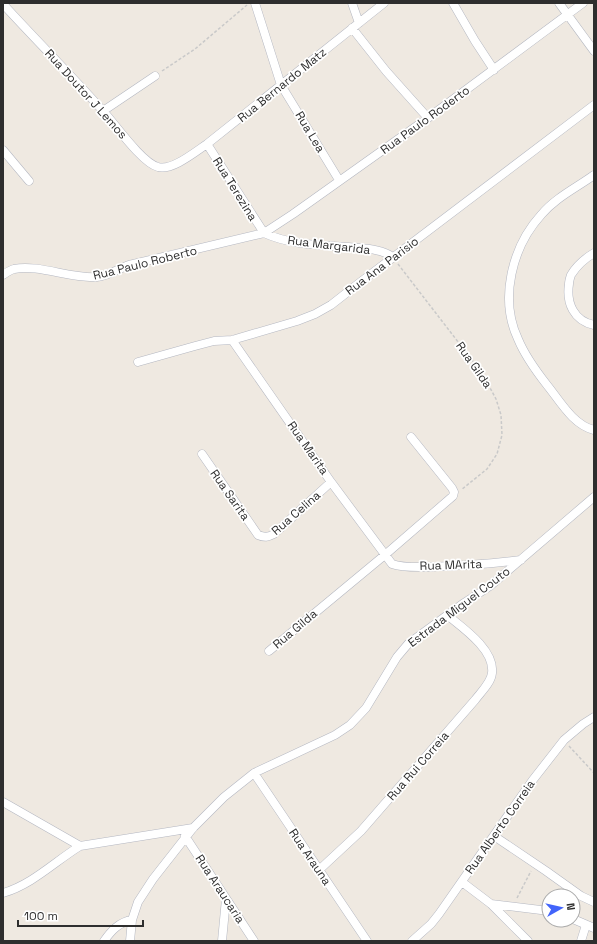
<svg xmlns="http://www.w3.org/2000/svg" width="597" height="944" viewBox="0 0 597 944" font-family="'Space Grotesk',sans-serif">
<rect width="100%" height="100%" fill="#efe9e1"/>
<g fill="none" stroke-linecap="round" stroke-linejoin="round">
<defs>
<path id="minor" d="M255 3 281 85 339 180
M352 3 359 23
M453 3 475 41 494 70
M559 3 594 51
M3 4C36 40 71 75 103 111 115 124 142 163 158 167 172 171 195 152 207 144L384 3
M352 28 386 71 428 118
M103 111 155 76
M207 144 264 233C290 245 320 245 348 247 364 249 380 248 393 257
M3 150 29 181
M594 175C576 188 555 198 541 215 512 247 499 299 518 339 525 356 536 371 547 385 560 401 573 425 594 430
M594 253C584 259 577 265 571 275 570 278 569 281 569 284 566 303 574 321 594 325
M3 275C6 273 10 270 14 269 39 264 71 279 97 277 108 276 118 269 129 265L264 233 293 214 428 118 583 3
M232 340 331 482 392 564C403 568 417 567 429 567 460 566 490 564 521 560
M138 362 195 346 214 341 232 340 297 321 315 314 331 305 354 287 594 105
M202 454 258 535C265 538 268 537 274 534L331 482
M269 651 386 554 453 496 454 492 452 488 411 437
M254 773 367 941
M3 802 80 846 193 828
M185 836 254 941
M494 836 546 871 581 896 594 902
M319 870 361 831 475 700C481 692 491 683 492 673 495 650 463 628 447 615
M462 882 491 904 528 941
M3 893C33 884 54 862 80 846
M491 904 549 911
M573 919 594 928
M104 941C111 931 119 922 132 920
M130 941 132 920 138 902 153 879 193 828 224 797 254 773 335 735 350 725 366 708 397 657 408 644 464 603 490 586 594 497
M222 941 226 899
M412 941 431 924 439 914 532 781 564 740 583 724 594 717
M581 941 586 925"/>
</defs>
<!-- minor casing -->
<use href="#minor" stroke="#b4b7c1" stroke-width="9"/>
<!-- path -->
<path stroke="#c9c9c9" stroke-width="1.5" stroke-dasharray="3 2" stroke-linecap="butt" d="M162 71 195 49 247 5
M398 264 482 373 496 399 501 415 502 435 497 454 487 469 461 490
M569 746 594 773
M517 898 531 871"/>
<!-- minor -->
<use href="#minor" stroke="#fff" stroke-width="8"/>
</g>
<g text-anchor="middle" stroke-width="3.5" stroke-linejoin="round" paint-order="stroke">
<!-- street labels -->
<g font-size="12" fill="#2e2e2e" stroke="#fff">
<text transform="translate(282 85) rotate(-39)" y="4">Rua Bernardo Matz</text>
<text transform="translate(86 94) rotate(48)" y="4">Rua Doutor J Lemos</text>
<text transform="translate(425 120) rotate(-36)" y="4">Rua Paulo Roderto</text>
<text transform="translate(310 132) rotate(59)" y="4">Rua Lea</text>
<text transform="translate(235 189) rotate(58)" y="4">Rua Terezina</text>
<text transform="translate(329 245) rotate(7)" y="4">Rua Margarida</text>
<text transform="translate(145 263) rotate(-14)" y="4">Rua Paulo Roberto</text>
<text transform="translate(382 266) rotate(-37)" y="4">Rua Ana Parisio</text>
<text transform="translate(474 365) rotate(55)" y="4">Rua Gilda</text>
<text transform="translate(308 448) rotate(55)" y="4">Rua Marita</text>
<text transform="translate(230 495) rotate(55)" y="4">Rua Sarita</text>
<text transform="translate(296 513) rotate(-41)" y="4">Rua Celina</text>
<text transform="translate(451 565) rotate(-2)" y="4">Rua MArita</text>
<text transform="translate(459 607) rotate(-37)" y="4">Estrada Miguel Couto</text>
<text transform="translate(295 629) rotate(-40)" y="4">Rua Gilda</text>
<text transform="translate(418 766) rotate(-49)" y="4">Rua Rui Correia</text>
<text transform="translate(500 827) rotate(-55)" y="4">Rua Alberto Correia</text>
<text transform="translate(310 857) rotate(56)" y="4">Rua Arauna</text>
<text transform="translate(220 889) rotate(57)" y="4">Rua Araucaria</text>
</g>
</g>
<!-- border -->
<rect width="597" height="944" fill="none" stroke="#2e2e2e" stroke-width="8"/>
<!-- north arrow -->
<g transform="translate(561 908) rotate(82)"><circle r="19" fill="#ffffff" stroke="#ababab"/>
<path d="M0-3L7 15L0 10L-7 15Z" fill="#4264fb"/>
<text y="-6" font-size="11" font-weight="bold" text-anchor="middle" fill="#2e2e2e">N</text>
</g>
<!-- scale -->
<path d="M18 920v6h125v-6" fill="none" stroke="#2e2e2e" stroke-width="2"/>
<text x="24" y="920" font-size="12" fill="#2e2e2e" stroke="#ffffff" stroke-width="3" paint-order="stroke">100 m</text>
</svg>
